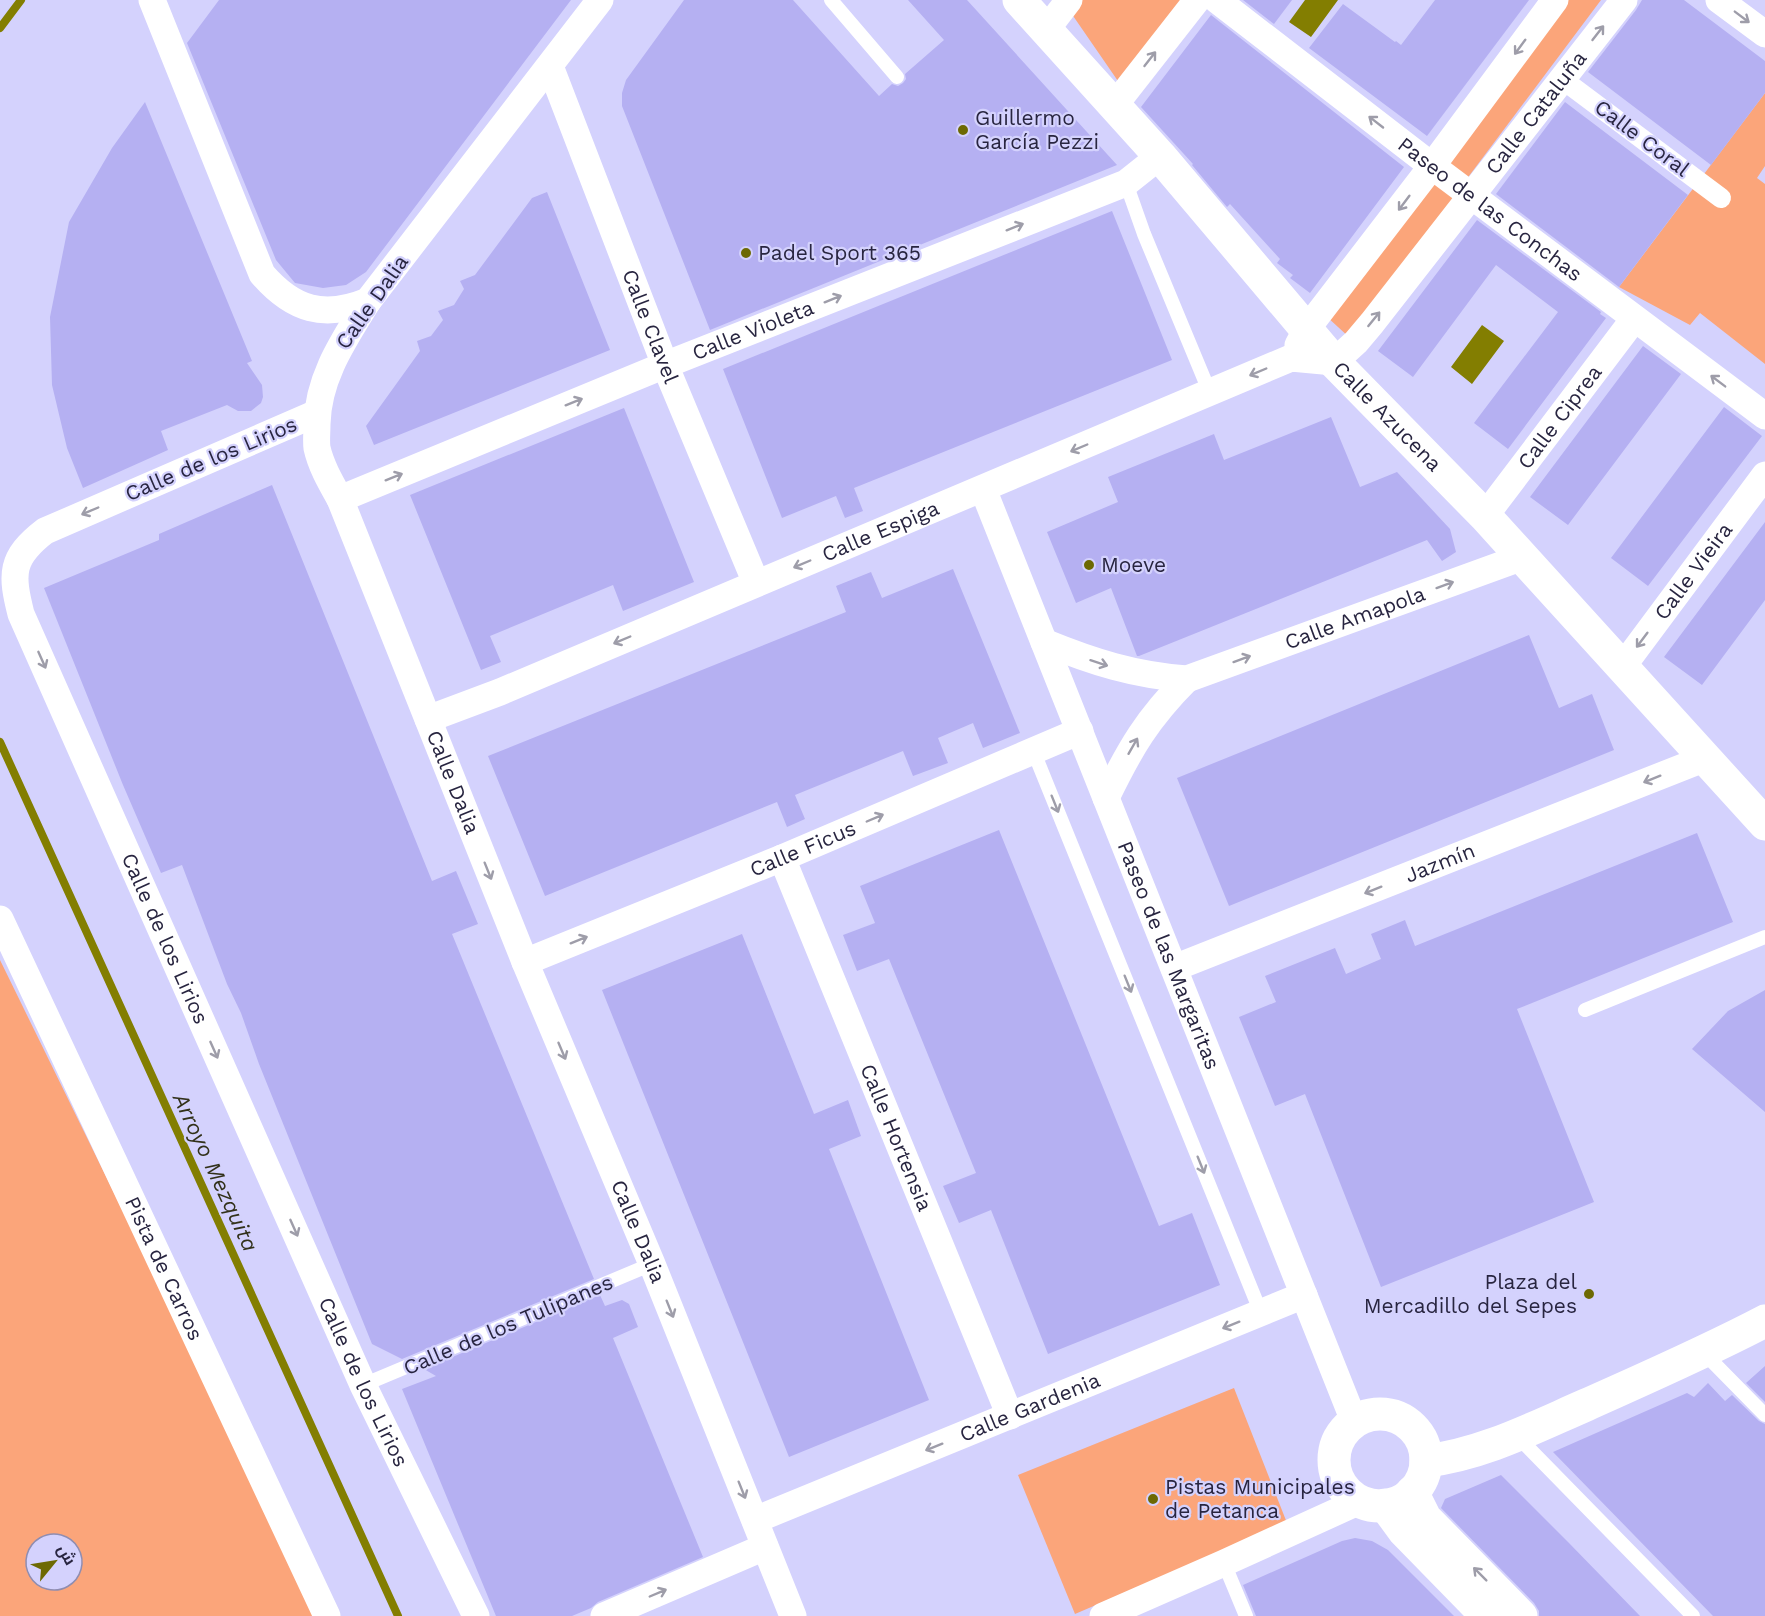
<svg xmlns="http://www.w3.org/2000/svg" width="1765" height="1616" viewBox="0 0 1765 1616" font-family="'Work Sans',Cairo,sans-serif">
<rect width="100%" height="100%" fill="#d4d2fd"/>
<!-- green -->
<path fill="#fba57a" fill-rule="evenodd" d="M1076 0H1184L1120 84 1069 10Z
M1564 0H1601L1466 180 1443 162Z
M1765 93V166L1757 178 1765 184V364L1700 313 1690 325 1619 287Z
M1430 179 1454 197 1350 338 1326 316Z
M0 960 283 1538 318 1616H0ZM36 1544H72V1580H36Z
M1234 1388 1287 1523 1075 1614 1018 1475Z"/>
<!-- water -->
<path fill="#837e01" d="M1305 0H1338L1311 37 1289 22Z
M1482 325 1504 341 1472 384 1451 367Z"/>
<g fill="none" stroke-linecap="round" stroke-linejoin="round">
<!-- stream -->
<path stroke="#837e01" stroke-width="8" d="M0 28 21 0
M0 742 398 1616"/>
</g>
<!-- building -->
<path fill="#b5b0f2" d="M219 0H571L366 272 346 285 323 288 295 283 276 260 187 43Z
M684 0H793L879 96 892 84 898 86 903 83 906 79 905 74 944 40 908 0H967L1117 165 710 330 622 106V93L626 80Z
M1243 0H1292L1274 24Z
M1435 0H1529L1427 136 1309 48 1343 4 1395 42 1396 41 1401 45Z
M1642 0H1684L1765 61V93L1711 165 1588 72 1636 10Z
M1211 15 1404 167 1310 293 1290 278 1293 275 1277 263 1280 259 1230 204 1227 207 1192 165 1193 164 1141 107Z
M145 102 252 361 247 363 262 385 263 397 261 403 251 411H238L227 405 161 431 168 450 83 488 67 448 52 385 50 317 69 222 112 148Z
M1565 102 1688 195 1619 287 1496 194Z
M547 192 610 350 374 445 366 426 420 351 417 341 431 336 443 320 438 311 454 305 464 289 460 281 475 275 532 198Z
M1112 211 1172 360 854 488 863 511 845 518 836 496 782 518 723 369Z
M1477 220 1601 312 1600 314 1606 318 1508 449 1474 423 1558 312 1496 265 1413 377 1378 351Z
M1643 346 1681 374 1568 525 1530 497Z
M1724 407 1762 436 1648 586 1611 558Z
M624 408 694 582 623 611 613 585 490 636 501 662 481 670 410 495Z
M1331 417 1360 487 1397 472 1450 529 1456 552 1442 561 1427 540 1139 656H1137L1111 588 1076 603 1047 532 1118 502 1108 477 1214 434 1224 460Z
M272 485 432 881 456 871 478 924 452 934 594 1279 402 1359 372 1344 259 1064 241 1013 227 984 182 865 161 873 123 785 44 588 159 540V534Z
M1765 522V600L1702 685 1664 657Z
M953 569 1020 733 983 748 973 723 938 738 948 763 913 776 903 751 795 795 805 819 787 827 777 802 545 896 488 756 846 612 836 586 871 572 882 598Z
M1529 635 1559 708 1592 694 1614 750 1229 906 1177 778Z
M999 830 1159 1226 1192 1213 1220 1285 1048 1354 991 1210 959 1223 943 1186 976 1173 889 959 857 971 843 935 875 923 860 886Z
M1697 833 1733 922 1517 1009 1594 1202 1381 1287 1305 1094 1275 1106 1239 1017 1276 1002 1265 976 1335 948 1346 974 1381 959 1371 934 1405 920 1415 946Z
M742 934 814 1114 848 1100 861 1136 829 1149 929 1400 789 1457 602 990Z
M1765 990V1112L1692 1049 1728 1011Z
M600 1295 605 1306 622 1300 629 1304 638 1327 613 1338 703 1557 598 1602 591 1608 572 1616H496L402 1389 436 1376 424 1369Z
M1765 1366V1402L1746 1383Z
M1708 1383 1725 1401 1732 1395 1759 1421 1765 1424V1616H1713L1553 1452 1687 1393 1694 1397Z
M1501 1475 1569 1543 1640 1616H1539V1611L1534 1603 1441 1508 1445 1499Z
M1355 1538 1372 1541 1388 1550 1454 1616H1256L1243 1585 1342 1541Z"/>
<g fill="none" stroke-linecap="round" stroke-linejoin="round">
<!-- service -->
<path stroke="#fff" stroke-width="14" d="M831 0 897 77
M1126 183 1144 234 1210 393
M1033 750 1261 1313
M1585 1010 1765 937
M1704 1353 1765 1415
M363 1385 652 1264
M1517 1436 1693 1616
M1224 1563 1246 1616"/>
<!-- pedestrian -->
<path stroke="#fff" stroke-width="20" d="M1562 79 1721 198"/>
<!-- minor -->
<g stroke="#fff" stroke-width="27">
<path d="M152 0 262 274C293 310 324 319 368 301"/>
<path id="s1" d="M600 0 368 301C344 340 318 377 317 424 317 432 316 441 317 448 321 466 331 483 340 499L525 962 652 1264 793 1616"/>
<path id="s2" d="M1217 0 1432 166 1765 416"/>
<path d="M1719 0 1765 34"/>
<path d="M1046 30 1069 0"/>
<path id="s3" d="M550 66 665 365 756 583"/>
<path d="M1114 106 1197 0"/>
<path d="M1298 345 1306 330 1432 166 1555 0"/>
<path id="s4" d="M317 413 45 531C10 558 11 574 21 614L363 1385 476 1616"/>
<path id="s5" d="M983 489 1354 1421"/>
<path id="s6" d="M340 499 665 365 1126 183 1160 156"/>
<path id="s7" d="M1485 516 1634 319"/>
<path id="s8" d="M1044 642C1093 662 1134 675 1187 679L1523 557"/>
<path id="s9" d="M1623 666 1765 475"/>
<path id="s10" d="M428 719 500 692 1291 358 1334 362 1356 342 1372 323 1624 0"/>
<path d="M1106 798C1130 748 1148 718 1187 679"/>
<path id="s11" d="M782 858 1010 1416"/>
<path id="s12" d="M0 919 327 1616"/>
<path id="s13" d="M525 962 782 858 1080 731"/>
<path id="s14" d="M1174 968 1706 758"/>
<path id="s15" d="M755 1520 1304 1295"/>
<path d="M604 1616 765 1547"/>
<path d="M1103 1616 1224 1563 1360 1501"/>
</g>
<!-- tertiary -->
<g stroke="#fff" stroke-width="33">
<path id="s16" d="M1019 0 1160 156 1334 362 1485 516 1765 824"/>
<circle cx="1380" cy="1460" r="46"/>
<path d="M1426 1461C1483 1454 1533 1428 1586 1405 1646 1378 1706 1352 1765 1321"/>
<path d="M1412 1492 1425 1518 1521 1616"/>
<path d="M1385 1505 1404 1531 1487 1616"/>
</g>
</g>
<!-- one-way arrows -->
<defs><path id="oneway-shaft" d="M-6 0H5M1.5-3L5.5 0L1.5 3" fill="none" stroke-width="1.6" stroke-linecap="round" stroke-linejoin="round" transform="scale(1.5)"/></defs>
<g stroke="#9e9da9">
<use href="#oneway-shaft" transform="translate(1742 17) rotate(37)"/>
<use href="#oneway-shaft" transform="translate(1598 33) rotate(-52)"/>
<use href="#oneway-shaft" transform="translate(1520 47) rotate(126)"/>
<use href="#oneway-shaft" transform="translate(1150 59) rotate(-52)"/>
<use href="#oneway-shaft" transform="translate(1376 122) rotate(-142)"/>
<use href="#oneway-shaft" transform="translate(1404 203) rotate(127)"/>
<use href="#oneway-shaft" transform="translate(1015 227) rotate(-22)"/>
<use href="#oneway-shaft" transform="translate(833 299) rotate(-22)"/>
<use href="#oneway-shaft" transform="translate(1374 319) rotate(-51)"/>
<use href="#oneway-shaft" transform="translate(1258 372) rotate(157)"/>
<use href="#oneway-shaft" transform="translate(1718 381) rotate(-143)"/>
<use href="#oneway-shaft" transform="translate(574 402) rotate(-22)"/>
<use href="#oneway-shaft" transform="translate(1079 448) rotate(157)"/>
<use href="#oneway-shaft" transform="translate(394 477) rotate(-22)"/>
<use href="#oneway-shaft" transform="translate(90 511) rotate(157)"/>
<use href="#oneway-shaft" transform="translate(802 564) rotate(157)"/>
<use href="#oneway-shaft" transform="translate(1445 585) rotate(-20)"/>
<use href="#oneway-shaft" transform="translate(622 640) rotate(157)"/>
<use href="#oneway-shaft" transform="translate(1642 640) rotate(127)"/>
<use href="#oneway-shaft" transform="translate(1242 659) rotate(-20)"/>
<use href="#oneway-shaft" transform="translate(42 660) rotate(66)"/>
<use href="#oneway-shaft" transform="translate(1099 663) rotate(18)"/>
<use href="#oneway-shaft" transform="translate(1133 746) rotate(-60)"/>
<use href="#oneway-shaft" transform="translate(1652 779) rotate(158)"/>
<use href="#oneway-shaft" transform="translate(1055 804) rotate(68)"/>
<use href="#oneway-shaft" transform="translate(875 818) rotate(-23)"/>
<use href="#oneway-shaft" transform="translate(488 871) rotate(68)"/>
<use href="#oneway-shaft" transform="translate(1373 890) rotate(158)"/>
<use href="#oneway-shaft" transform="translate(579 940) rotate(-22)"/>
<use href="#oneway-shaft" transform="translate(1128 984) rotate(68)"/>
<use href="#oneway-shaft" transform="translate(214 1050) rotate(66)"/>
<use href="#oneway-shaft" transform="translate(562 1051) rotate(67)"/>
<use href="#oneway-shaft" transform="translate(1201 1165) rotate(68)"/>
<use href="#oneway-shaft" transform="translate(294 1228) rotate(66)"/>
<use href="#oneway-shaft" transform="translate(670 1309) rotate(68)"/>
<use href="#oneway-shaft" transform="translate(1231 1325) rotate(158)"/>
<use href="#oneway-shaft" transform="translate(934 1447) rotate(158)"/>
<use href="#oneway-shaft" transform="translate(742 1490) rotate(68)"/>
<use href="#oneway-shaft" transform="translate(1480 1574) rotate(-135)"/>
<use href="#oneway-shaft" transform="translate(658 1593) rotate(-23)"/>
</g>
<!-- markers -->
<g fill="#6d6903" stroke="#d4d2fd" stroke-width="2">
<circle cx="963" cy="130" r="6"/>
<circle cx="746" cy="253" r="6"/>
<circle cx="1089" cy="565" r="6"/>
<circle cx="1589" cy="1294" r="6"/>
<circle cx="1153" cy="1499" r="6"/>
</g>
<g text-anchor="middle" stroke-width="4.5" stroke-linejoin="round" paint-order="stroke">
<!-- street labels -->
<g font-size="21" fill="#282540" stroke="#d4d2fd">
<text dy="7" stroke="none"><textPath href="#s10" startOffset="1300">Calle Cataluña</textPath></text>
<text transform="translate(1642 138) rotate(37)" y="7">Calle Coral</text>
<text dy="7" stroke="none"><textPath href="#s2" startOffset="344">Paseo de las Conchas</textPath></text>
<text transform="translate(372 302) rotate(-55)" y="7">Calle Dalia</text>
<text dy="7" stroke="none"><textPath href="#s3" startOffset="279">Calle Clavel</textPath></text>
<text dy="7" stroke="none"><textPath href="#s6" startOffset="446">Calle Violeta</textPath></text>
<text dy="7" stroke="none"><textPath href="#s16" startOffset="556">Calle Azucena</textPath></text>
<text dy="7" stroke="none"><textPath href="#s7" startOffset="124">Calle Ciprea</textPath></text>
<text transform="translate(211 459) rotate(-23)" y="7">Calle de los Lirios</text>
<text dy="7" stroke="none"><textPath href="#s10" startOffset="490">Calle Espiga</textPath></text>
<text dy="7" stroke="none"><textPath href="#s9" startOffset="118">Calle Vieira</textPath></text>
<text dy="7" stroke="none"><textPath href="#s8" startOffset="327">Calle Amapola</textPath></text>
<text dy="7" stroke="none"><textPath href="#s1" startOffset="900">Calle Dalia</textPath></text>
<text dy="7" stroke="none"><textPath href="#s13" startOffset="300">Calle Ficus</textPath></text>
<text dy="7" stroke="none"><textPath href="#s14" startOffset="286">Jazmín</textPath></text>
<text dy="7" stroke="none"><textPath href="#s4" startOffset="746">Calle de los Lirios</textPath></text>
<text dy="7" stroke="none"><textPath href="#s5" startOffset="502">Paseo de las Margaritas</textPath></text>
<text dy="7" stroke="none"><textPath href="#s11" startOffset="302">Calle Hortensia</textPath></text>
<text dy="7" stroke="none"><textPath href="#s1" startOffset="1386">Calle Dalia</textPath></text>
<text dy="7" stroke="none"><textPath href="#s12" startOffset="386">Pista de Carros</textPath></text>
<text transform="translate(508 1325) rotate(-23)" y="7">Calle de los Tulipanes</text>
<text dy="7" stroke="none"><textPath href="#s4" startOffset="1232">Calle de los Lirios</textPath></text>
<text dy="7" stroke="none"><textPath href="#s15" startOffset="297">Calle Gardenia</textPath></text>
</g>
<!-- poi labels -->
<g font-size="21" fill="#282540" stroke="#d4d2fd" text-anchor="start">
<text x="975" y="125">Guillermo<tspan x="975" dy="24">García Pezzi</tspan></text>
<text x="758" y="260">Padel Sport 365</text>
<text x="1101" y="572">Moeve</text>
<text x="1577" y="1289" text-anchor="end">Plaza del<tspan x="1577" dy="24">Mercadillo del Sepes</tspan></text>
<text x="1165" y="1494">Pistas Municipales<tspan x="1165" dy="24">de Petanca</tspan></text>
</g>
<!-- water labels -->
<g font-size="22" font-style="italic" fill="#32311a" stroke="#d4d2fd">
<text transform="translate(216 1172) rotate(65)" y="8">Arroyo Mezquita</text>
</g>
</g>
<!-- north arrow -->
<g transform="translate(54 1562) rotate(60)"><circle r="28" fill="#d4d2fd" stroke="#8f8db1" stroke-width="1.5"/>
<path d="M0-4.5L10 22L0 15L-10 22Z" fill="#6d6903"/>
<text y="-9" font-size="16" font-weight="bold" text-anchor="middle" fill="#282540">ش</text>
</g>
</svg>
